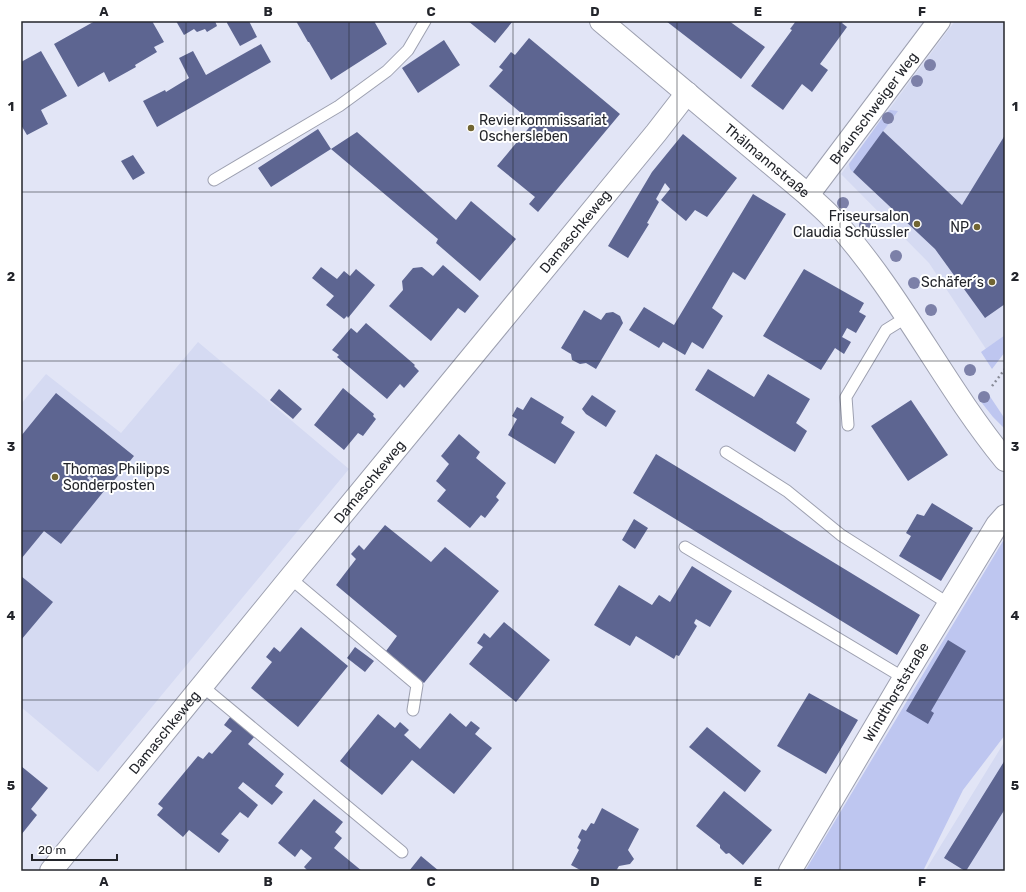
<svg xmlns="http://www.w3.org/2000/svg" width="1026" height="892" viewBox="0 0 1026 892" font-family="Rubik,sans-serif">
<rect width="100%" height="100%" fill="#e2e5f6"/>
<!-- built -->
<path fill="#d5daf2" d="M955 21H1005V335L986 349 929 263 841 174Z
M198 342 349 469 98 772 21 707V404L46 374 121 433Z
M1005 741V871H925Z"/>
<!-- green -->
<path fill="#bec6f0" d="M890 110 898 111 853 172 850 169 849 164 885 114Z
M1005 335V352L992 369 981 352Z
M987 392 1005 419V429L993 417 978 398Z
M1003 541H1005V735L963 790 923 871H805Z"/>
<!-- building -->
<path fill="#5d6591" d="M95 21H152L164 42 154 47 157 52 135 65 136 67 109 82 104 72 78 87 54 44Z
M176 21H215L217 26 207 32 205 29 197 32 194 29 184 35Z
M227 21H249L257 37 240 46 227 23Z
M296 21H374L387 44 331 80 309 42H308Z
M468 21H513L495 43Z
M666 21H729L765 47 741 79Z
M796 21H843L842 23 847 27 820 64 828 70 812 92 802 84 783 110 751 86 792 30 790 29Z
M529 38 620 114 538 212 529 204 535 197 497 166 533 123 489 86 503 70 499 67 511 52 515 55Z
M444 40 460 65 418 93 402 68Z
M261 44 271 62 157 127 143 101 165 90 166 92 189 78 179 58 193 51 206 75Z
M41 51 67 96 41 110 48 124 27 135 21 125V62Z
M318 129 331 149 271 187 258 168Z
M883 131 962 205 1005 135V304L985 318 935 249 853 172Z
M357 132 456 220 471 201 516 239 480 281 436 243 438 239 331 149Z
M683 134 737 178 707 217 695 210 686 221 661 200 670 189 665 183 656 199 659 202 647 223 649 224 628 258 608 246 652 172Z
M133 155 145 173 133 180 121 161Z
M753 194 786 214 745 280 733 272 712 308 723 316 703 349 692 342 685 355 663 342 659 348 629 330 644 307 674 325Z
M443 265 479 296 465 313 458 308 431 341 389 306 403 290 402 281 413 268 422 267 433 276Z
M321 267 337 279 344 271 350 276 356 269 375 285 348 318 347 316 344 319 326 305 334 296 312 278Z
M804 269 864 303 859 312 866 316 856 333 847 328 842 337 851 342 844 354 835 348 821 370 763 336Z
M584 310 601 320 606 313 613 312 620 316 623 323 596 369 586 363 580 364 572 360 571 354 561 348Z
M366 323 415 365 414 366 419 371 404 388 400 384 387 399 337 357 339 355 332 350 351 328 357 333Z
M708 369 754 397 768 374 810 399 796 423 807 431 795 452 695 390Z
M343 388 374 414 373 416 376 419 363 436 358 433 344 450 314 425Z
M279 389 302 409 293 419 270 400Z
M56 393 134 456 107 489 89 476 87 478 104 491 61 544 44 531 21 559V436Z
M592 395 616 411 606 427 586 414 582 409Z
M531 397 564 417 561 423 575 432 555 464 508 435 517 419 512 416 517 407 523 410Z
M911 400 948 455 908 481 871 426Z
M459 434 480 452 476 458 506 483 496 497 499 500 485 518 481 515 470 528 437 501 446 490 436 481 449 464 441 456Z
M656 454 920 615 897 655 633 493Z
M932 503 973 528 941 581 899 556 911 536 906 533 917 514 924 516Z
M634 519 648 528 635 549 622 540Z
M385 525 431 562 445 547 499 591 424 683 386 651 397 636 336 585 356 559 351 554 359 545 364 550Z
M692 566 732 591 710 627 696 619 694 623 697 626 679 656 676 655 674 659 636 636 630 646 594 625 619 585 652 605 659 595 670 602Z
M21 576 53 602 21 640Z
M504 622 550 660 516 702 469 664 483 647 477 643 484 633 490 638Z
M301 627 348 666 298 727 251 688 272 662 266 657 274 647 280 652Z
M948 640 966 651 931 711 934 713 928 724 906 711Z
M355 647 374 661 365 672 347 658Z
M809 693 858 720 826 774 777 746Z
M450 713 466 727 471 721 480 728 475 734 492 748 454 794 412 760 382 795 340 761 378 714 395 728 400 722 409 730 404 735 420 749Z
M231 716 255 736 248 744 284 774 275 786 283 792 272 805 243 782 238 788 258 805 248 818 240 812 221 834 229 840 219 853 189 830 183 837 157 815 163 808 158 804 198 756 203 759 209 752 212 754 232 731 224 725Z
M707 727 761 771 745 792 689 747Z
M1005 760V809L966 871H965L944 858Z
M21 766 48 788 31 809 37 815 21 835Z
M724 791 772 830 743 865 729 853 726 854 720 848V845L696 826Z
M314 799 343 822 335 832 342 838 334 848 362 871H308L304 867 312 858 301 849 295 857 278 843Z
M602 808 639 829 628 850 634 859 630 864 619 866 616 871H582L571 865 579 850 577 848 581 840 578 837 582 829 586 831 591 823 594 824Z
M421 856 439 871H409Z"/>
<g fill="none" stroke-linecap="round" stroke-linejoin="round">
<defs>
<path id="service" d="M214 180 339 106 387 71 408 50 425 21
M848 425 846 397 886 330 907 317
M726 452 787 491 841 535 949 604
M685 547 904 678
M290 578 417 685 413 710
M202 686 402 852"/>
<g id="minor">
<path id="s1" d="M601 21 808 195C816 203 825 210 832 218 900 292 942 383 1005 460"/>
<path id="s2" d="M808 195 939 21"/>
<path id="s3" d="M51 871 290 578 656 133 687 93"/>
<path id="s4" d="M790 871 904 678 997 525 1005 516"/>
</g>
</defs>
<!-- service casing -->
<use href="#service" stroke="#9da0b0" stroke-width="13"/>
<!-- minor casing -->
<use href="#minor" stroke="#9da0b0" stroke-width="24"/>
<!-- path -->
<path stroke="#888b97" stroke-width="2.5" stroke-dasharray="2 3" stroke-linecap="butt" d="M992 386 1005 369"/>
<!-- service -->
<use href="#service" stroke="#fff" stroke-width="11"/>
<!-- minor -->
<use href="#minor" stroke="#fff" stroke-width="22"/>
</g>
<!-- trees -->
<g fill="#7c80a8">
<circle cx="930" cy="65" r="6"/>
<circle cx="917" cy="81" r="6"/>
<circle cx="888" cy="118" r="6"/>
<circle cx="843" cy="203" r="6"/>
<circle cx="865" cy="225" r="6"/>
<circle cx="896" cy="256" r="6"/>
<circle cx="914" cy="283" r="6"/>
<circle cx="931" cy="310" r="6"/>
<circle cx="970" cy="370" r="6"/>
<circle cx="984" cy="397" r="6"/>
</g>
<!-- grid -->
<path fill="none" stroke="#23252b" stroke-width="1" stroke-opacity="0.55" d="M186 21V871M349 21V871M513 21V871M677 21V871M840 21V871M21 192H1005M21 361H1005M21 531H1005M21 700H1005"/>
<!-- markers -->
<g fill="#716532" stroke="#fff" stroke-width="1.5">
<circle cx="471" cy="128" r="4"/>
<circle cx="917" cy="224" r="4"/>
<circle cx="977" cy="227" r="4"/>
<circle cx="992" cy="282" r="4"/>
<circle cx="55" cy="477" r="4"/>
</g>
<g text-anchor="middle" stroke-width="4" stroke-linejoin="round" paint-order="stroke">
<!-- street labels -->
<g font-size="14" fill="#23252b" stroke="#fff">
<text dy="5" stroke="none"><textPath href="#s2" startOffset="109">Braunschweiger Weg</textPath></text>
<text dy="5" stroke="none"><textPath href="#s1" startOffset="217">Thälmannstraße</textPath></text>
<text dy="5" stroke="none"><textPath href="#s3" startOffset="827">Damaschkeweg</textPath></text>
<text dy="5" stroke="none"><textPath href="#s3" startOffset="503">Damaschkeweg</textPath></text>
<text dy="5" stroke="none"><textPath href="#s4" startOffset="208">Windthorststraße</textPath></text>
<text dy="5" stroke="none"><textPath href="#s3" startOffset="179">Damaschkeweg</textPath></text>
</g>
<!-- poi labels -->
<g font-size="14" fill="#23252b" stroke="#fff" text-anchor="end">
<text x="479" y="125" text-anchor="start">Revierkommissariat<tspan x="479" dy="16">Oschersleben</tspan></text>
<text x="909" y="221">Friseursalon<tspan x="909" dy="16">Claudia Schüssler</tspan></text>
<text x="969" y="232">NP</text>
<text x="984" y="287">Schäfer´s</text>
<text x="63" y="474" text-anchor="start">Thomas Philipps<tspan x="63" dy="16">Sonderposten</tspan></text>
</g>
</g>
<!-- border -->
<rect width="1026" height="892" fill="none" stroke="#ffffff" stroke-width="44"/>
<!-- scale -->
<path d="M32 854v6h85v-6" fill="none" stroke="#23252b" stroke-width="2"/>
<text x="38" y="854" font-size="12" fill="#23252b" stroke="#ffffff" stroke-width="3" paint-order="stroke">20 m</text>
<rect x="22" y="22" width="982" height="848" fill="none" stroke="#23252b" stroke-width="1.5"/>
<g font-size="13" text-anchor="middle" font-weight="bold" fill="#23252b">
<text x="104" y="16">A</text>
<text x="268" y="16">B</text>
<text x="431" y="16">C</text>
<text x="595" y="16">D</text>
<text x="758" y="16">E</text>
<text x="922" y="16">F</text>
<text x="11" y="111">1</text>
<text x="1015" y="111">1</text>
<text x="11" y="281">2</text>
<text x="1015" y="281">2</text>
<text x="11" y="451">3</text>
<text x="1015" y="451">3</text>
<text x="11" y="620">4</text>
<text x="1015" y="620">4</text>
<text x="11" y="790">5</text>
<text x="1015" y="790">5</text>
<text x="104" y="886">A</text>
<text x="268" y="886">B</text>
<text x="431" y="886">C</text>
<text x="595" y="886">D</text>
<text x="758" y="886">E</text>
<text x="922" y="886">F</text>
</g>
</svg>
